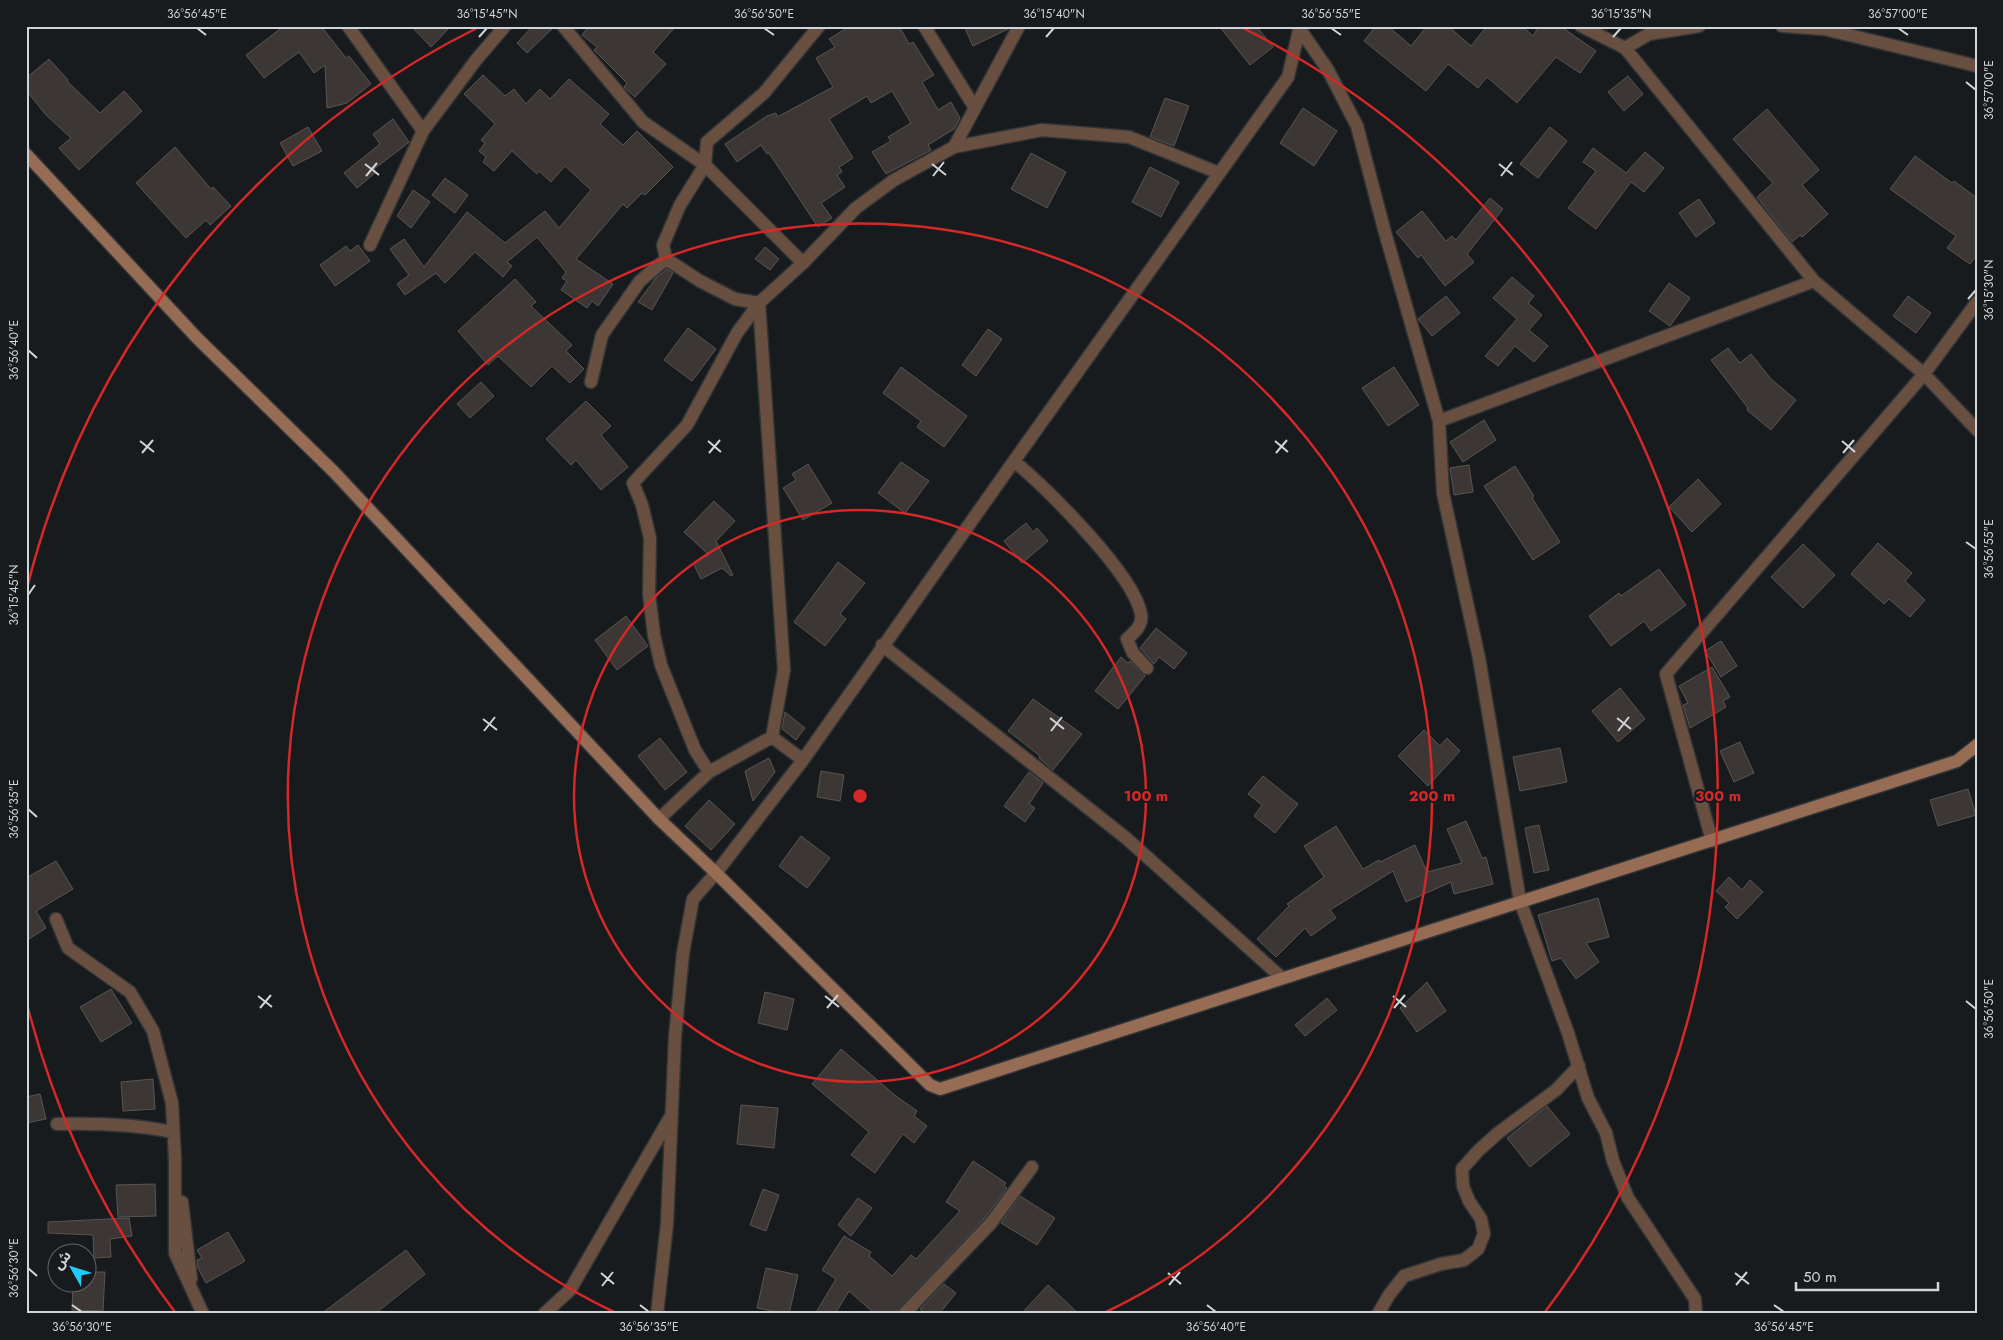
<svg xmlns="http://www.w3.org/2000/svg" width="2003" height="1340" viewBox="0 0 2003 1340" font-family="Jost,'Noto Sans Arabic',sans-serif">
<rect width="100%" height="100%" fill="#171b1e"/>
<!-- building -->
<path fill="#3c3734" stroke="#5a5551" d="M284 26H321L346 58 349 56 371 84 347 103 327 108 325 65 314 73 299 52 264 78 246 55Z
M411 26H451L431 47Z
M533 26H555L527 53 517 43Z
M589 26H676L653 52 666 64 635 97 624 87 627 83 594 50 597 47 582 35Z
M850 26H899L909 44 913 42 934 75 922 82 938 110 951 102 960 118 954 129 928 145 931 150 886 174 872 152 891 141 888 137 911 123 892 91 871 103 867 96 829 119 853 158 839 167 842 172 837 175 845 187 821 203 832 218 818 227 769 153 767 154 761 145 737 162 725 144 767 116 776 113 777 117 833 87 816 58 835 47 829 39Z
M964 26H1010L1008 29 973 46Z
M1219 26H1256L1273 47 1250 65Z
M1376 26H1388L1411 46 1427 26H1448L1471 46 1487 26H1522L1533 36 1539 26H1560L1596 51 1580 73 1556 57 1517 103 1487 77 1478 88 1448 64 1426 91 1364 41Z
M49 59 68 80 67 81 100 113 124 91 142 111 79 170 59 148 71 138 46 115 26 90V78Z
M483 75 505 96 514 89 526 104 540 89 550 99 569 79 609 114 600 124 623 145 637 131 673 167 645 195 642 193 627 208 623 204 576 259 613 284 598 306 592 301 587 308 561 290 567 281 562 278 566 272 537 237 507 262 512 266 503 277 475 252 445 283 436 273 405 295 397 284 409 275 390 249 404 239 424 267 467 212 505 243 545 211 559 228 591 190 565 166 551 182 539 171 537 174 512 151 494 171 483 162 486 157 479 151 485 143 481 140 495 124 464 94Z
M1628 76 1643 94 1624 111 1608 92Z
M1165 98 1189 106 1174 146 1150 137Z
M1303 108 1337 131 1314 166 1280 143Z
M1767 109 1819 170 1802 185 1828 214 1802 237 1800 235 1792 242 1757 197 1773 183 1733 139Z
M393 119 409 142 408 143 374 169 376 172 357 188 344 173 380 144 373 134Z
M308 127 322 151 293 166 280 143Z
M1550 127 1567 141 1538 178 1520 164Z
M175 147 211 189 213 187 231 206 210 225 206 220 186 238 136 183Z
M1593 148 1626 173 1645 152 1664 168 1644 192 1631 182 1596 229 1568 208 1596 171 1583 162Z
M1031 153 1066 172 1047 208 1011 189Z
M1915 156 1952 183 1954 181 1977 198V255L1970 264 1947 248 1956 236 1890 189Z
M1150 167 1179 182 1161 217 1132 202Z
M445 178 468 195 455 213 432 195Z
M413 190 430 202 411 228 397 216Z
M1490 198 1503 209 1467 254 1474 262 1445 286 1421 255 1418 258 1396 232 1422 211 1446 241 1452 236 1456 240Z
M1699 199 1715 223 1696 237 1679 213Z
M358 245 370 261 335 286 320 265 346 246 350 251Z
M765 247 779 259 770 270 755 259Z
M667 269 673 273 652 310 638 302 656 278Z
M1512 277 1534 296 1528 303 1542 315 1529 330 1548 346 1534 362 1515 346 1498 366 1485 356 1517 319 1493 298Z
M515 279 536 302 531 306 572 345 566 351 584 369 570 383 552 366 531 387 498 356 488 365 458 331Z
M1669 283 1690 298 1670 326 1649 311Z
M1446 296 1460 313 1432 336 1418 319Z
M1908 296 1931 313 1916 333 1893 316Z
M688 328 716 349 692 381 664 360Z
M988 329 1002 339 976 376 962 365Z
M1728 348 1740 363 1751 354 1771 379 1796 400 1771 430 1747 410 1748 408 1711 360Z
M901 367 967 416 944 447 917 427 921 421 883 393Z
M1394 367 1419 405 1388 426 1362 388Z
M481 382 494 396 470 418 457 404Z
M586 401 611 426 601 435 628 467 601 490 576 460 571 465 546 439Z
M1484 420 1496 440 1463 462 1450 442Z
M901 462 929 481 905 513 878 493Z
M808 464 832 503 803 520 783 488 796 480 792 474Z
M1469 465 1473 492 1454 495 1450 468Z
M1515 466 1534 496 1532 498 1560 542 1533 560 1484 486Z
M1698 479 1721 504 1692 532 1669 507Z
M714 501 735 521 716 541 733 575 731 576 722 568 701 579 693 563 709 555 684 532Z
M1026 523 1033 532 1037 528 1048 541 1022 563 1004 541Z
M1878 543 1912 573 1905 581 1925 600 1910 617 1889 599 1884 604 1851 574Z
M1803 544 1835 575 1803 608 1771 577Z
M838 562 865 583 840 614 846 619 825 646 794 622Z
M1659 569 1686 605 1651 631 1644 621 1611 646 1589 616 1619 593 1621 596Z
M626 616 648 646 617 670 595 640Z
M1156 628 1187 653 1174 669 1159 657 1154 664 1140 648Z
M1721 641 1737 666 1721 677 1705 651Z
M1121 657 1128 663 1130 661 1145 676 1118 709 1095 691Z
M1712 667 1730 697 1723 701 1726 707 1690 728 1683 705 1688 703 1679 686Z
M1620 688 1645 719 1618 742 1592 711Z
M1033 699 1082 734 1053 770 1039 758 1040 756 1008 731Z
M785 712 805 728 796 740 782 729Z
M1424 730 1440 746 1447 738 1460 751 1428 786 1398 756Z
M660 738 687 772 665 790 638 756Z
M1740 742 1754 773 1734 782 1720 751Z
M1560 748 1567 782 1520 791 1513 757Z
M769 758 775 772 753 801 745 771Z
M821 771 844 775 840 801 817 797Z
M1029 772 1043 783 1029 804 1035 808 1025 822 1004 806Z
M1263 776 1298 804 1275 833 1254 816 1262 805 1248 794Z
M1968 789 1976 815 1938 826 1930 800Z
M709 800 735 824 711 850 685 826Z
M1466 821 1482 858 1486 857 1493 884 1454 894 1451 882 1406 902 1393 871 1330 910 1336 918 1311 936 1305 928 1276 957 1257 939 1289 906 1287 904 1324 877 1304 846 1336 826 1363 869 1379 860 1380 862 1415 845 1427 872 1462 863 1447 829Z
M1539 825 1549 870 1534 873 1525 828Z
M801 836 830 858 807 888 779 866Z
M56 861 73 889 36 911 46 928 26 941V878Z
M1729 877 1742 890 1750 880 1763 892 1737 919 1725 907 1729 903 1716 891Z
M1598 898 1609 937 1586 943 1599 962 1576 979 1561 958 1552 961 1538 915Z
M1427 982 1446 1011 1417 1032 1400 1008Z
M111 989 132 1023 101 1042 80 1007Z
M765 992 794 999 787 1030 758 1023Z
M1327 998 1337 1010 1305 1036 1295 1025Z
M841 1049 896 1096 917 1111 914 1116 927 1126 914 1143 903 1134 875 1173 851 1155 869 1132 812 1084Z
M153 1079 155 1109 123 1111 121 1082Z
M40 1094 46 1119 26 1123V1097Z
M741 1105 778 1108 774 1148 737 1144Z
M1547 1106 1570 1134 1530 1167 1507 1138Z
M973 1161 1006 1183 1004 1186 1007 1188 985 1218 894 1314H875L849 1291 835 1314H815L836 1279 822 1270 844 1236 871 1252 869 1256 892 1276 911 1255 916 1259 960 1211 946 1202Z
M155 1184 156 1216 118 1217 116 1185Z
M763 1189 779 1195 766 1231 750 1225Z
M1020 1196 1055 1218 1037 1245 1001 1223Z
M858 1198 872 1208 851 1236 838 1225Z
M129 1218 132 1236 110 1239 111 1257 94 1258 93 1235 48 1233V1222Z
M228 1232 245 1261 206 1283 198 1268 197 1260 202 1258 197 1250Z
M406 1250 425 1274 381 1309 374 1314H321Z
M766 1268 798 1275 789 1314 757 1308Z
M88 1272H105L103 1311 72 1310 73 1282H88Z
M944 1284 956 1293 939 1314H926L920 1309Z
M1048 1285 1079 1314H1021Z"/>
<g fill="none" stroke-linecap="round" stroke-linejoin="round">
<defs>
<path id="street" d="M348 26 423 131
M563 26 643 122 705 165 803 263
M924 26 975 108
M1581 26 1625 48 1814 281 1924 374 1977 430
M1782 26 1824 29 1977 66
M1299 28 1328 70 1357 126 1384 229 1439 421 1443 493 1479 658 1520 901 1568 1033 1588 1098 1606 1133 1613 1161 1628 1198 1695 1299 1696 1314
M1625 48 1649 34 1699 26
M954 147 1019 26
M370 245 423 131 476 60 505 26
M666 259 700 281 735 299 759 303
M759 303 784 670 772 737 803 760
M591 382 602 335 640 281 666 259 663 245 680 205 705 165 707 142 764 93 819 26
M1439 421 1814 281
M1014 461C1046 488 1134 574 1141 614 1143 625 1135 632 1127 639L1133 653 1147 668
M882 645 1126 838 1282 978
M709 772 695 750 661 665 654 635 649 594 650 538 642 505 633 483 687 425 737 333 759 303 803 263 856 208 894 180 954 147 1042 130 1129 137 1219 173
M659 819 709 772 772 737
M1712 841 1666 674 1924 374 1977 302
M56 919 68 948 130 992 153 1031 172 1103 175 1160V1253L203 1314
M57 1124C97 1123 134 1124 173 1132L174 1140
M182 1202 191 1279
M544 1314 570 1290 672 1114
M657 1314 667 1224 675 1037 683 953 693 899 716 873 803 760 1014 461 1288 77 1300 26
M904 1314 991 1223 1032 1167
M1378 1314 1389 1295 1404 1276 1441 1264 1464 1260 1478 1249 1484 1234 1481 1219 1469 1201 1463 1186 1462 1169 1478 1151 1498 1133 1556 1090 1579 1066"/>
<path id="secondary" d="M26 154 197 338 334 472 659 819 716 873 930 1085 940 1089 1957 761 1977 745"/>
</defs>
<!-- street casing -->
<use href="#street" stroke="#313538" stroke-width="15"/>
<!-- secondary casing -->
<use href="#secondary" stroke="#313538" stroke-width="15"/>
<!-- street -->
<use href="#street" stroke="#694f40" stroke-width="12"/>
<!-- secondary -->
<use href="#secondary" stroke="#966c55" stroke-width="12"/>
</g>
<!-- ticks -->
<path fill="none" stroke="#d2d5d7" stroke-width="2" d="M197 28 206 35M764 28 774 35M1331 28 1341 35M1898 28 1908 35M479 37 487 28M1046 37 1054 28M1613 37 1621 28M1966 82 1976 90M365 164 379 175M932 164 946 175M1499 164 1513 175M366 176 377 163M933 176 944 162M1501 176 1512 162M1968 299 1976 290M28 350 37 358M140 441 154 452M708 441 721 452M1275 441 1288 452M1842 441 1855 452M142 453 153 440M709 453 720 440M1276 453 1287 440M1843 453 1854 440M1966 542 1976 549M28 595 35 585M1050 718 1064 729M1617 718 1631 729M483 719 497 730M484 731 495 717M1051 731 1062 717M1618 731 1629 717M28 809 37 817M258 996 272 1007M825 996 839 1007M1393 996 1406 1007M1966 1001 1976 1009M260 1008 271 995M827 1008 838 995M1394 1008 1405 995M28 1268 37 1276M601 1273 614 1284M1168 1273 1181 1284M1735 1273 1749 1284M1169 1285 1180 1272M1736 1285 1747 1272M602 1286 613 1272M72 1305 82 1312M640 1305 649 1312M1207 1305 1216 1312M1774 1305 1784 1312"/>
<!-- distance rings -->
<g fill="none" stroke="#d62828" stroke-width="2.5">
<circle cx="860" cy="796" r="286"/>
<path d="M614 1312A572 572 0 1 1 1106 1312"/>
<path d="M175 1312A858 858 0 0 1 27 1004M27 588A858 858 0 0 1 477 28M1243 28A858 858 0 0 1 1545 1312"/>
</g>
<circle cx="860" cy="796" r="8" fill="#d62828" stroke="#171b1e" stroke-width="2.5"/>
<g font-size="15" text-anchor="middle" font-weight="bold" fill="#d62828" stroke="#171b1e" stroke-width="4" stroke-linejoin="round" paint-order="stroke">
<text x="1146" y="801">100 m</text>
<text x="1432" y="801">200 m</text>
<text x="1718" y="801">300 m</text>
</g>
<!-- border -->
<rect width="2003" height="1340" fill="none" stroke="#171b1e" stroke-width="55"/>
<!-- north arrow -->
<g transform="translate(72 1268) rotate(309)"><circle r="24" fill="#171b1e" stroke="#626568"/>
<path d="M0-4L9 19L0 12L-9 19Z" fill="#21c9fd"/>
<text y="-8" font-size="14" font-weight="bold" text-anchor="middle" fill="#d2d5d7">ش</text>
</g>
<!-- scale -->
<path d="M1796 1282v8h142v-8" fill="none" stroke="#d2d5d7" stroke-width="2.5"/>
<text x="1803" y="1282" font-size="15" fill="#d2d5d7" stroke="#171b1e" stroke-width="4" paint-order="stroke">50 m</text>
<rect x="28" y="28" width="1948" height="1284" fill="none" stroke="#d2d5d7" stroke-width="2"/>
<g font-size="12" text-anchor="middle" fill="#d2d5d7">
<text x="197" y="18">36°56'45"E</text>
<text x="487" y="18">36°15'45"N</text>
<text x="764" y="18">36°56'50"E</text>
<text x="1054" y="18">36°15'40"N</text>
<text x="1331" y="18">36°56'55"E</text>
<text x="1621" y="18">36°15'35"N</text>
<text x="1898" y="18">36°57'00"E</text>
<text transform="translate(1989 90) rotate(-90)" y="4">36°57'00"E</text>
<text transform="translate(1989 290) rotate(-90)" y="4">36°15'30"N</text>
<text transform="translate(14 350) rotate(-90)" y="4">36°56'40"E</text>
<text transform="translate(1989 549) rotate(-90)" y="4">36°56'55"E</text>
<text transform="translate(14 595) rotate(-90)" y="4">36°15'45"N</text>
<text transform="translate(14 809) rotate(-90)" y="4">36°56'35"E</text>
<text transform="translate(1989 1009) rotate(-90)" y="4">36°56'50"E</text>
<text transform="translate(14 1268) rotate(-90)" y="4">36°56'30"E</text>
<text x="82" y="1331">36°56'30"E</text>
<text x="649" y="1331">36°56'35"E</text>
<text x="1216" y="1331">36°56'40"E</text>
<text x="1784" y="1331">36°56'45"E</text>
</g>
</svg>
